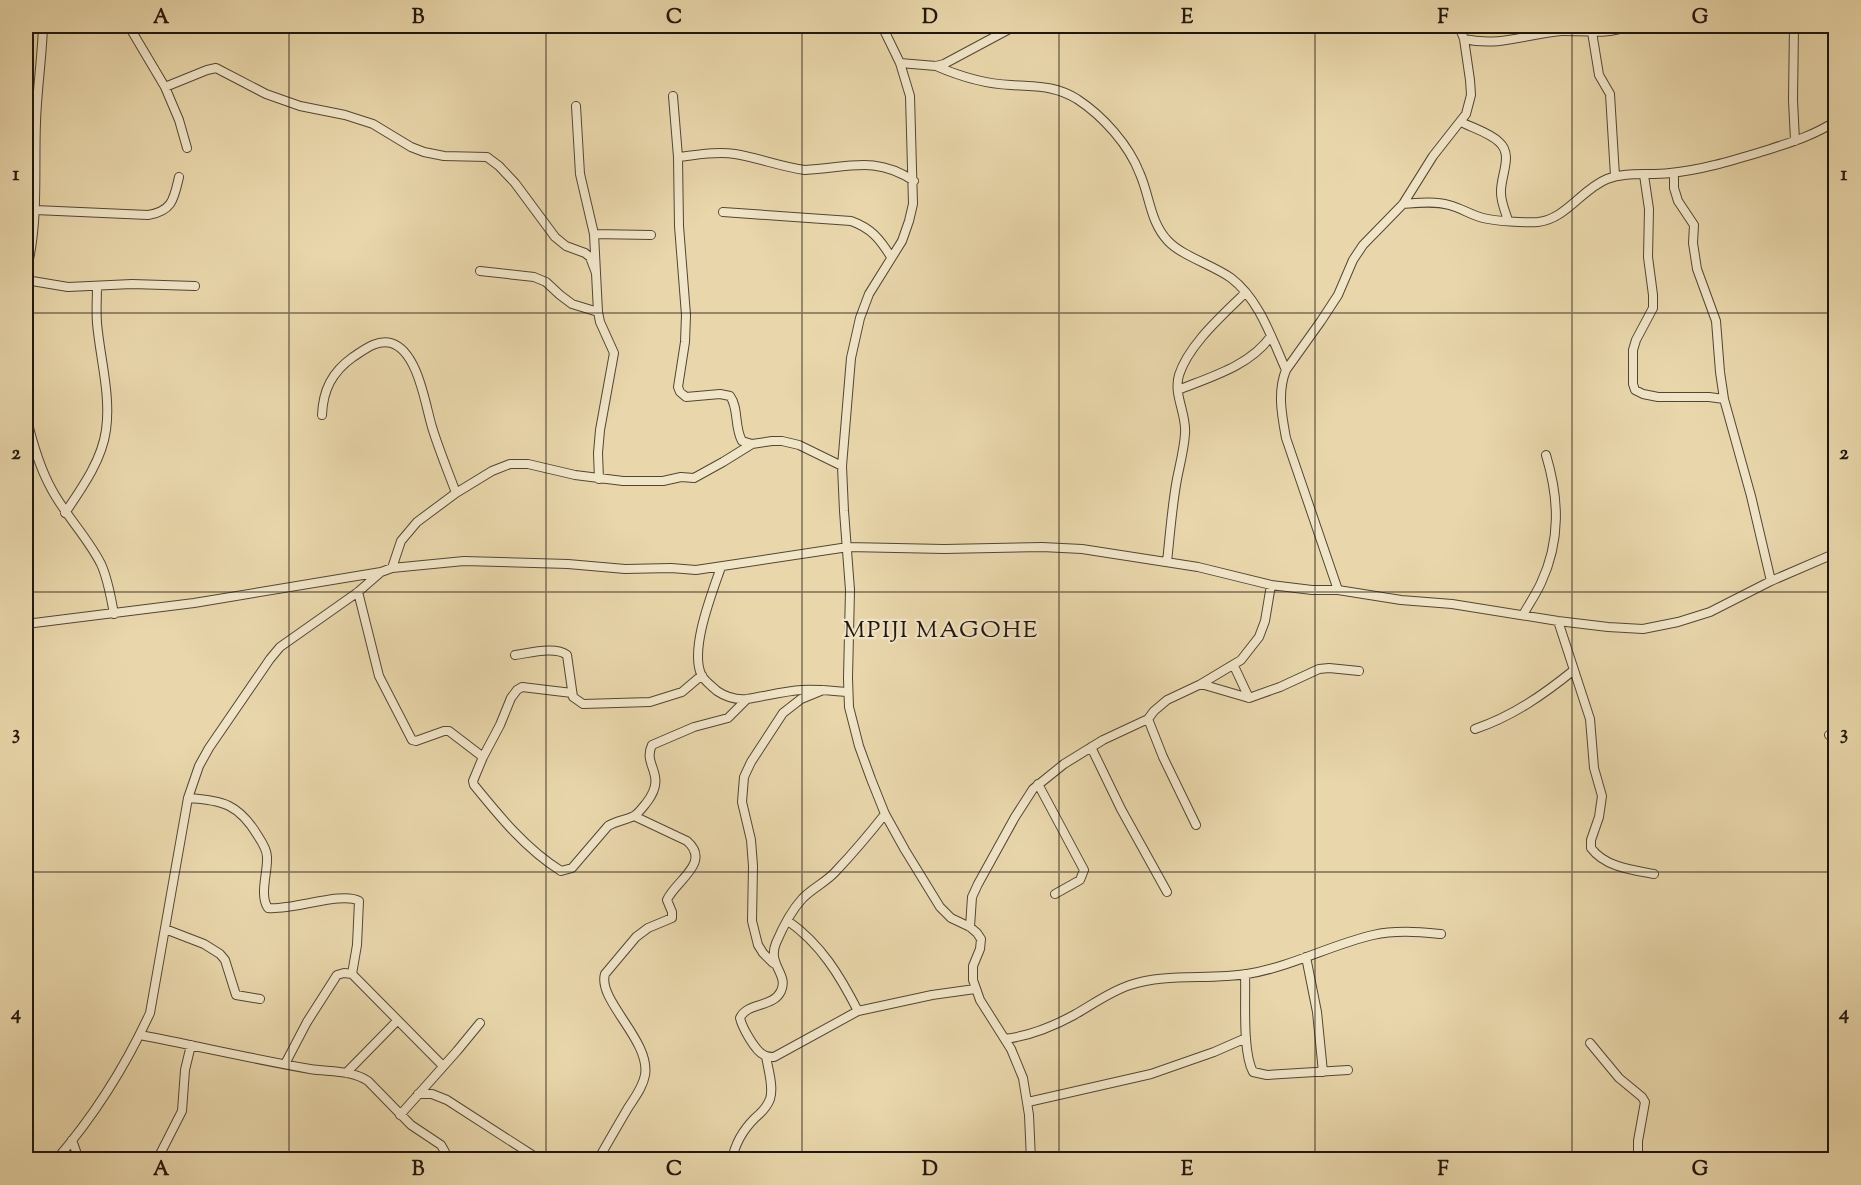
<svg xmlns="http://www.w3.org/2000/svg" width="1861" height="1185" viewBox="0 0 1861 1185" font-family="'Sorts Mill Goudy',serif">
<rect width="100%" height="100%" fill="#e9d7ab"/>
<filter id="stains"><feTurbulence type="fractalNoise" baseFrequency=".00333" numOctaves="4"/><feColorMatrix values="0 0 0 0 .2 0 0 0 0 .09 0 0 0 0 .02 0 0 0 .5 -.17"/></filter>
<radialGradient id="worn" r=".72"><stop offset=".6" stop-color="#630" stop-opacity="0"/><stop offset="1" stop-color="#630" stop-opacity=".3"/></radialGradient>
<g fill="none" stroke-linecap="round" stroke-linejoin="round">
<defs>
<path id="minor" d="M127 26 130 28 165 87 179 120 187 148
M882 26 900 63 910 96 913 204 909 221 902 241 869 294 860 318 851 358 842 466 844 511 850 590 848 678 849 707 859 746 871 779 885 814 905 850 940 907 951 918 970 927 977 933 981 939 980 949 973 966V980L980 1000 1011 1049 1023 1078 1029 1115 1031 1160
M1794 26 1793 100 1795 141
M1592 32 1599 75 1610 94 1615 176
M1464 39C1500 47 1527 34 1561 31 1579 30 1611 36 1625 26
M900 63 936 66 944 64 1015 26
M936 66C959 76 986 84 1011 85 1036 87 1054 85 1077 99 1103 116 1129 145 1140 174 1150 197 1150 222 1168 241 1182 256 1213 265 1231 278 1259 299 1272 339 1286 370
M165 87 207 70 216 68 266 94 300 106 345 115 373 124 411 147 424 152 444 156 487 157 499 166 515 183 555 237 566 246 585 253 590 257 596 273
M673 96 678 157 679 226 686 315 685 342 678 387 680 392 686 397 720 394 730 396C739 408 734 427 742 441L752 444
M576 106 580 174 594 234 598 312 600 322 614 353 600 430 598 453 599 479
M1461 122C1473 128 1490 133 1499 142 1514 155 1500 176 1501 193 1501 202 1505 211 1508 220
M678 157C697 155 716 151 735 154 759 158 782 167 805 170 848 168 875 155 914 181
M1674 173V188L1678 201 1694 225 1693 243 1697 269 1716 321 1720 372 1724 399 1751 496 1771 581
M1644 175 1649 209 1648 257 1653 295V308L1636 340 1633 350V384L1635 390 1643 394 1658 397H1709L1724 399
M1403 204C1418 203 1434 201 1449 205 1461 208 1471 215 1483 218 1495 221 1526 223 1538 222 1566 219 1582 189 1607 179 1627 171 1649 176 1670 173 1702 170 1734 160 1764 151 1789 143 1813 136 1836 121
M35 210 148 215C173 211 174 198 179 177
M723 212 851 221C871 228 880 239 891 257
M594 234 651 235
M480 271 534 277 546 282 560 295 572 304 598 312
M26 272C39 224 34 172 36 122 37 90 42 58 43 26
M26 280 68 287 132 284 195 286
M1178 390C1210 377 1250 366 1271 336
M322 415C323 390 332 372 353 357 364 350 377 339 391 343 418 351 425 404 432 427 439 450 448 471 456 493
M26 416C32 441 39 467 52 490 66 516 88 538 101 564 108 579 111 598 114 614
M65 513C82 488 102 460 106 430 111 395 100 358 97 323 96 311 97 298 97 286
M1167 562C1170 534 1172 506 1177 479 1180 464 1184 449 1185 434 1187 414 1173 395 1179 375 1189 344 1223 315 1245 293
M721 567C712 593 690 648 701 674 704 681 712 686 717 691 726 697 737 700 747 699 766 696 784 691 802 690 817 689 833 691 848 692
M392 568 401 541 417 522 456 493 492 471 510 464H528L575 475 623 481H663L681 477 694 478 723 462 752 444 772 441H782L799 445 842 466
M1338 590 1286 438C1282 416 1277 392 1286 370L1321 321 1338 295 1353 260 1363 245 1403 204 1433 156 1466 114 1471 95 1470 80 1464 39 1459 26
M358 592 379 676 412 740 416 741 444 731H449L483 757
M1523 615C1529 604 1536 594 1541 583 1561 540 1559 498 1546 455
M1558 621 1590 719 1594 768 1602 796 1599 817 1591 840V848C1605 867 1632 870 1654 874
M26 624 194 603 381 572 392 568 464 561 568 564 625 569 671 568 696 570 848 547 944 549 1042 547 1082 549 1198 567 1271 585 1312 590H1338L1401 600 1452 604 1558 621 1608 627 1643 629 1678 622 1710 612 1771 581 1836 553
M515 655C530 653 555 646 567 655L573 697 583 704 650 702 682 692 702 675
M1234 666 1249 698
M1201 684 1249 698 1280 687 1319 669 1329 668 1359 671
M572 693 522 687 517 690 511 698 500 725 483 757 473 781 474 785C500 817 526 849 561 871L572 868 608 826C616 821 626 820 634 816 639 813 643 807 647 802 668 774 642 766 652 745L694 727 728 718 747 699
M1148 719 1163 757 1196 825
M1475 729C1513 716 1543 695 1574 670
M1829 735 1836 734
M1091 747 1121 809 1167 892
M1038 784 1084 870 1080 880 1055 894
M188 798C222 800 239 804 258 836 262 842 267 850 267 857 268 872 259 895 268 908 290 911 343 891 359 901L357 945 352 974
M885 814C870 833 854 852 837 870 827 882 812 888 802 899 791 911 782 929 776 943 767 965 789 974 781 991 773 1008 747 1002 740 1018 742 1027 755 1051 764 1055 767 1057 770 1057 774 1057L858 1011 932 995 975 989
M788 921C821 944 840 976 858 1011
M970 927 972 897 978 884 1015 817 1033 789 1064 764 1103 740 1148 719 1154 711 1167 700 1201 684 1241 660 1259 637 1265 621 1271 585
M165 929 204 944 220 954 225 960 236 995 260 999
M1306 957 1317 1012 1323 1072
M773 963 763 953 758 945 752 921 753 866 751 840 742 802 744 777 751 762 783 713 801 699 823 690
M1245 974C1246 999 1242 1051 1253 1072L1267 1075 1348 1070
M140 1035C197 1046 253 1059 310 1069 329 1072 352 1070 368 1081L411 1125 441 1145 445 1152 444 1160
M1005 1039C1029 1036 1052 1027 1074 1015 1092 1005 1109 992 1130 985 1165 973 1209 980 1247 974 1291 967 1330 945 1373 935 1396 930 1418 932 1441 934
M1590 1043 1619 1078 1642 1097 1645 1102 1638 1141V1160
M285 1064 307 1022 337 975 344 973 352 974 443 1066
M346 1073 397 1021
M418 1094H432L447 1100 540 1160
M1028 1102 1151 1074 1214 1052 1246 1038
M400 1115 457 1051 480 1023
M72 1140 79 1160
M56 1160C94 1116 126 1065 150 1013L188 798 199 766 209 748 270 659 280 647 358 592 381 572
M157 1160 182 1111 185 1070 191 1045
M598 1160C608 1142 618 1125 628 1108 635 1097 643 1087 645 1075 651 1041 597 1000 605 974L636 937 648 928 672 918V912L667 900C675 881 712 863 687 841L634 816
M732 1160C735 1143 743 1130 755 1118 761 1113 767 1107 770 1099 774 1087 768 1069 766 1056"/>
</defs>
<!-- minor casing -->
<use href="#minor" stroke="#524634" stroke-width="10"/>
<!-- minor -->
<use href="#minor" stroke="#f1e5c8" stroke-width="8"/>
</g>
<!-- grid -->
<path fill="none" stroke="#20160c" stroke-width="1.5" stroke-opacity="0.55" d="M289 26V1160M546 26V1160M802 26V1160M1059 26V1160M1315 26V1160M1572 26V1160M26 313H1836M26 592H1836M26 872H1836"/>
<g text-anchor="middle" stroke-width="4.5" stroke-linejoin="round" paint-order="stroke">
<!-- quarter labels -->
<g font-size="24" letter-spacing="1.5" fill="#20160c" stroke="#f1e5c8">
<text x="941" y="637">MPIJI MAGOHE</text>
</g>
</g>
<!-- margin -->
<rect width="1861" height="1185" fill="none" stroke="#e9d7ab" stroke-width="66"/>
<rect x="33" y="33" width="1795" height="1119" fill="none" stroke="#20160c" stroke-width="2"/>
<g font-size="20" text-anchor="middle" font-weight="bold" fill="#20160c">
<text x="161" y="23">A</text>
<text x="418" y="23">B</text>
<text x="674" y="23">C</text>
<text x="930" y="23">D</text>
<text x="1187" y="23">E</text>
<text x="1443" y="23">F</text>
<text x="1700" y="23">G</text>
<text x="16" y="180">1</text>
<text x="1844" y="180">1</text>
<text x="16" y="459">2</text>
<text x="1844" y="459">2</text>
<text x="16" y="739">3</text>
<text x="1844" y="739">3</text>
<text x="16" y="1019">4</text>
<text x="1844" y="1019">4</text>
<text x="161" y="1175">A</text>
<text x="418" y="1175">B</text>
<text x="674" y="1175">C</text>
<text x="930" y="1175">D</text>
<text x="1187" y="1175">E</text>
<text x="1443" y="1175">F</text>
<text x="1700" y="1175">G</text>
</g>
<rect width="100%" height="100%" filter="url(#stains)"/>
<rect width="100%" height="100%" fill="url(#worn)"/>
</svg>
